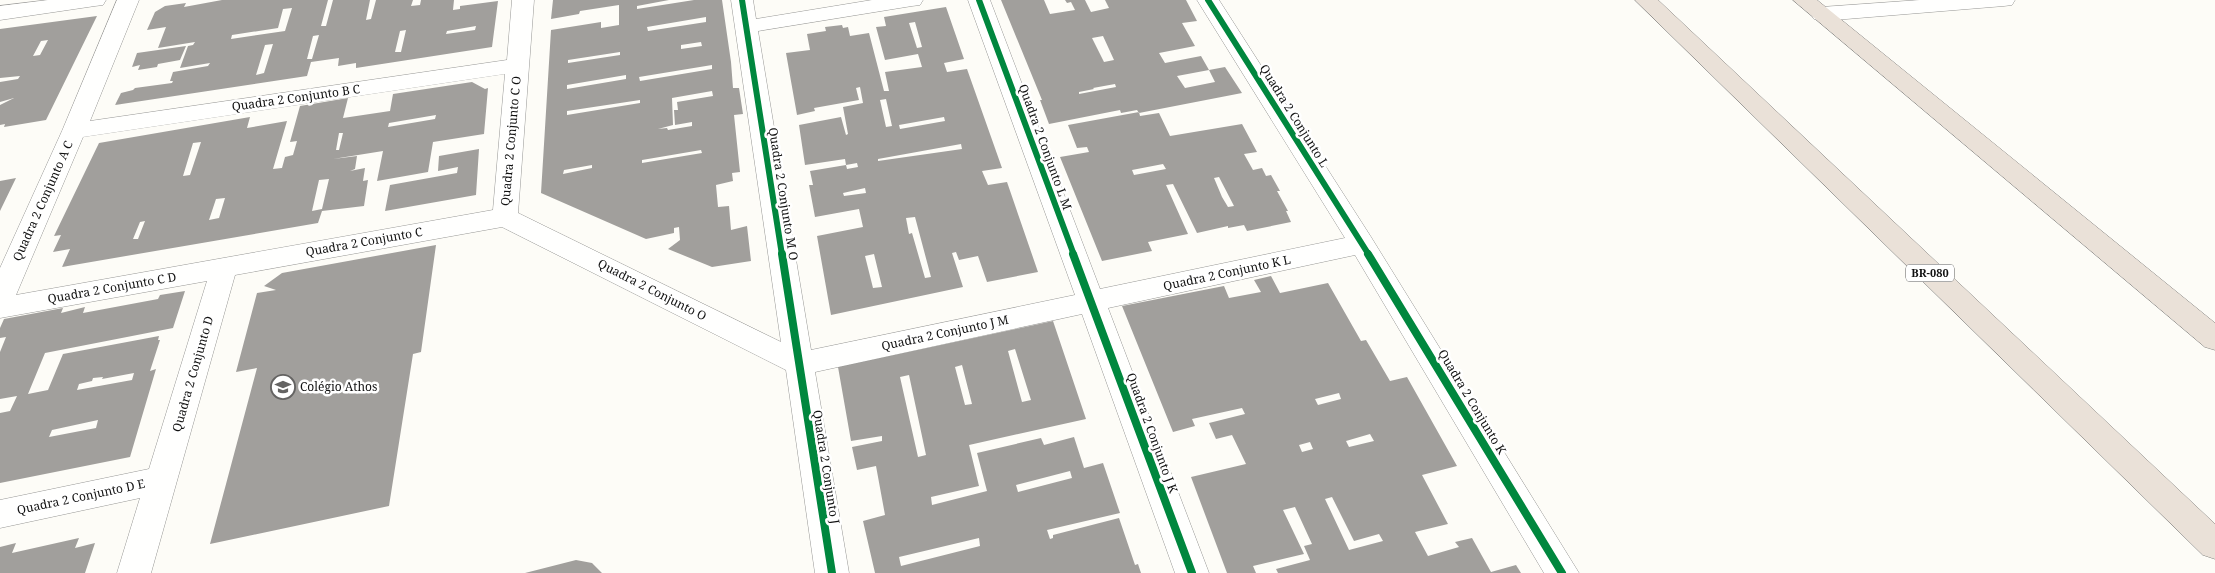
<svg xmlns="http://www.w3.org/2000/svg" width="2215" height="573" viewBox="0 0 2215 573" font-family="'Noto Serif',serif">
<rect width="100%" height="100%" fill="#fdfcf7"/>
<!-- building -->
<path fill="#a19f9c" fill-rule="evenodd" d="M222 0H328L321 26H326L333 0H370L366 20 371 19 376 0H413L411 6 420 5 421 0H454L453 10 460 9V6L498 1 492 47 356 68V63L338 66 339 58 311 62 307 76 115 105 121 93 133 90 135 88 172 83 173 81H170L173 72 208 66 210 63 180 68 188 46 193 45 195 42 158 48 166 27 147 30 155 12 165 6 186 3 184 7ZM292 8 285 31 231 39 232 35 278 28 283 9ZM476 26 475 30 446 34 447 31ZM406 30 401 52H395L400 31ZM319 35 312 59H307L313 36ZM273 44 264 73 256 75 265 45Z
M553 0H669L637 6V9L694 0H722L731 62 733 88H730H739L743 114 734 115 740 172 732 173 733 181 716 185 718 207 729 206 731 230 747 226 751 261 712 267 668 249 680 240 679 227 674 228V233L646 239 541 193 551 30 601 22V28L619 25V5L580 11 579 14 551 19ZM706 17V22L648 31 647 27ZM701 42 702 46 681 49V45ZM620 52V55L568 63V60ZM712 65V69L640 81 639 77ZM626 75V79L567 89V85ZM712 91 713 96 677 102 678 110H674L675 125 692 122V126L668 130 667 128 658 129 673 125 672 98ZM640 100V103L567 115V111ZM701 150 702 153 642 163V160ZM592 165V168L563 174 564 170Z
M1001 0H1044L1050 14 1075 10 1071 2 1067 3 1065 0H1085L1091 12 1109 8 1105 0H1186L1197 21 1182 23 1195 46 1159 53 1165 63 1201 56 1209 70 1225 67 1242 93 1139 113 1137 110 1121 113 1120 110 1049 124 1040 100H1042ZM1103 36 1114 60 1104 62 1092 38ZM1209 70 1215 82 1185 88 1177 76ZM1115 84 1116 87 1079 94V92L1094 89 1093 88Z
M946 7 964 59 944 63 947 72 967 69 1002 168 982 171 988 185 1007 182 1038 272 987 282 978 256 959 260 956 252 952 253 963 287 831 315 817 236 863 227 859 209 815 217 809 185H813L810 171 846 165 847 169 858 167 857 163 846 165 845 159 805 165 799 125 841 117 846 135 848 134 843 107 863 103 860 87 856 88 859 100 814 108 815 111 797 115 786 53 810 50 807 34 826 31 825 27 842 25 843 28 848 27 850 36 869 33 884 91H889L885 72 922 67 918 54 885 60 876 27 886 26 884 17ZM915 22 922 47 917 48 909 23ZM886 99 892 126 886 127 880 100ZM944 117 945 121 900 129 899 125ZM961 144 962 149 878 161V159ZM865 188 866 193 844 196 843 193ZM915 217 931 277 925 278 912 233 909 234 906 218ZM874 254 882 287 873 288 865 256Z
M97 16 46 120 4 127 5 124 0 125V105L14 98 0 102V82L18 79 20 76 0 78V29ZM48 40 40 55 33 56 41 41Z
M186 46 180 60 158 64 157 67 138 70 140 65 132 67 137 53Z
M472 82 485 89 488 88 484 134 433 142 428 172 377 181 383 151 333 159 357 156 355 169 350 171 365 168 363 181 368 180 364 206 322 211 318 223 62 267 70 249 53 252 61 235 54 236 99 143 250 117 247 128 287 121 273 169 282 168 285 157 293 155 297 141 290 142 300 106 348 98 343 118 390 111 393 94ZM436 115 435 119 388 127 389 123ZM339 133H343L339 150H336ZM201 142 190 175 183 176 193 143ZM329 179 322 209 312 211 319 180ZM225 198 219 218 209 220 216 199ZM145 221 138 239H133L140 222Z
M1139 112 1140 116 1159 113 1170 136 1242 124 1257 152 1244 154 1253 170 1262 168 1266 176 1271 175 1280 191H1277L1288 211H1286L1291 222 1247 231 1244 225 1228 228V226L1197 233 1173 184 1166 185 1188 234 1148 242 1152 251 1102 261 1060 157 1089 152 1087 147 1077 148 1068 125ZM1163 164 1166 169 1134 175 1132 170ZM1219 177 1234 206 1228 207 1222 197 1214 178Z
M479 149 476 195 385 211 390 185 457 173 458 167 438 171 439 156Z
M16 178 0 211V181Z
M436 245 421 352 413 354 389 506 210 544 257 368 236 372 257 293 276 290 264 286 282 273Z
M1271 276 1280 293 1328 283 1361 341 1366 340 1390 381 1407 377 1457 466 1422 475 1448 524 1415 532 1428 556 1459 547 1455 542 1472 538 1491 572 1516 565 1521 573H1278L1276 569 1310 560 1304 546 1312 544 1295 507 1283 510 1304 554 1253 566 1256 573H1227L1191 477 1246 464 1232 435 1216 439 1209 423 1245 414 1242 408 1192 419 1195 426 1173 432 1122 306 1224 286 1229 298 1261 292 1254 280ZM1339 393 1341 399 1318 405 1315 399ZM1370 434 1374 441 1349 447 1346 441ZM1310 442 1313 449 1302 452 1299 445ZM1332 497 1354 541 1379 534 1383 541 1349 550 1325 499Z
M185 291 173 328 45 353 28 394 48 390 63 354 159 336 158 340H160L150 371 156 369 130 457 0 483V413L10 411 17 396 0 399V352L6 337 0 338V328L4 319 63 308 61 313 85 307 83 313 158 299 160 295ZM134 373 132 380 77 390 79 384 92 381 93 378 103 377 102 379ZM98 420 96 428 49 437 52 430Z
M1053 321 1086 419 969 445 979 486 931 497 932 505 987 491 977 453 1041 438 1044 445 1074 437 1084 468 1103 463 1120 513 1047 530 1050 539 1053 538V535L1119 518 1135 565 1138 564 1141 573H875L863 521 885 515 876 466 857 470 852 447 882 441V436L851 441 838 367ZM1015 349 1031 400 1022 402 1008 351ZM962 365 972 404 965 405 955 367ZM909 375 926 455 918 457 900 377ZM1070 471 1072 478 1018 492 1016 485ZM979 538 980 546 901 566 899 557Z
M79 538 75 548 95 543 85 573H0V547L16 543 12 553Z
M576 560 592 563 602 573H525Z"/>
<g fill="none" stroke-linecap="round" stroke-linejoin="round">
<defs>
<path id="street" d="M48 0H106L103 5 95 6 0 20V6Z
M117 0H139L90 121 507 60 512 0H534L518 213 781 342 731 0H753L756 19 872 0H923L920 5 912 6 758 31 811 350 1075 295 968 0H990L1100 289 1345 238 1197 0H1219L1371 237 1579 573H1544L1355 255 1108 308 1209 573H1175L1082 314 815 372 849 573H815L786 370 502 227 235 275 151 573H117L140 498 0 528V500L149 469 207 281 0 318V268L62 131ZM505 74 493 210 16 295 83 137Z
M1920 0H2015L2012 5 2004 6 1822 21 1814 19 1811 14 1814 9 1822 7Z"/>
<path id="highway" d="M1635 0H1658L2215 524V559L2203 555Z
M1793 0H1817L2215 323V350L2205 347Z"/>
</defs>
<!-- street casing -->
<use href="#street" stroke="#979795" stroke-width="1"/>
<!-- highway casing -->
<use href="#highway" stroke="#858482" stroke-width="1"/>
<!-- street -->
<use href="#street" fill="#fffffe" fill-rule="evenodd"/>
<!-- highway -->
<use href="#highway" fill="#eae1d8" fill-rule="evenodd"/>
<defs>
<path id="cycleway-far1" d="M742 0 782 255
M979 0 1074 255
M1208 0 1369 255"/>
<path id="cycleway" d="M782 254 832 573
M1073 254 1192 573
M1368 254 1562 573"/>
</defs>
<!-- cycleway-far1 casing -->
<use href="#cycleway-far1" stroke="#fff" stroke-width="9"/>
<!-- cycleway casing -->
<use href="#cycleway" stroke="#fff" stroke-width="11"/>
<!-- cycleway-far1 -->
<use href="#cycleway-far1" stroke="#00873e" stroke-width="6"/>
<!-- cycleway -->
<use href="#cycleway" stroke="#00873e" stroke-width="8"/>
</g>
<!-- icons -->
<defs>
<symbol id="school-ring" viewBox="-11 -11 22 22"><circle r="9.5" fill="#fff" stroke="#646362" stroke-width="1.5"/><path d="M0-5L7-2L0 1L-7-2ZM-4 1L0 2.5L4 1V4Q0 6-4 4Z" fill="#646362"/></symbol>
</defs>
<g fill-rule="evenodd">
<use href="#school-ring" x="269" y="373" width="28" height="28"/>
</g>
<g text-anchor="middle" stroke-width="5" stroke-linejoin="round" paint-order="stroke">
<!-- shield labels -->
<rect fill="#fff" stroke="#585858" stroke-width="1" x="1906" y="264.5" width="48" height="17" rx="4"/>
<g font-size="11" font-weight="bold" fill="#111">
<text x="1930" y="277">BR-080</text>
</g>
<!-- street labels -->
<g font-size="12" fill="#111" stroke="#fff">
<text transform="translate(296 98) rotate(-8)" y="4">Quadra 2 Conjunto B C</text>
<text transform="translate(1294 116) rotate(58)" y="4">Quadra 2 Conjunto L</text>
<text transform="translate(511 141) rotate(-85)" y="4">Quadra 2 Conjunto C O</text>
<text transform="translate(1045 147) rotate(70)" y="4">Quadra 2 Conjunto L M</text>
<text transform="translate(783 194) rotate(81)" y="4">Quadra 2 Conjunto M O</text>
<text transform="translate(43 201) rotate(-66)" y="4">Quadra 2 Conjunto A C</text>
<text transform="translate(364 242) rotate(-10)" y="4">Quadra 2 Conjunto C</text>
<text transform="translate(1227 273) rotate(-12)" y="4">Quadra 2 Conjunto K L</text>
<text transform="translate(112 288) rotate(-10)" y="4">Quadra 2 Conjunto C D</text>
<text transform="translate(652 290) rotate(27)" y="4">Quadra 2 Conjunto O</text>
<text transform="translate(945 333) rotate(-12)" y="4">Quadra 2 Conjunto J M</text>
<text transform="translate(193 374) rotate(-74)" y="4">Quadra 2 Conjunto D</text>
<text transform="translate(1472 402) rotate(59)" y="4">Quadra 2 Conjunto K</text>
<text transform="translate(1152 433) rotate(70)" y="4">Quadra 2 Conjunto J K</text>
<text transform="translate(826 467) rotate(81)" y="4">Quadra 2 Conjunto J</text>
<text transform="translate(81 497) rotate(-12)" y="4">Quadra 2 Conjunto D E</text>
</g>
<!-- poi labels -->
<g font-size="12" fill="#111" stroke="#fff" text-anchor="start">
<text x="300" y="391">Colégio Athos</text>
</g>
</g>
</svg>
